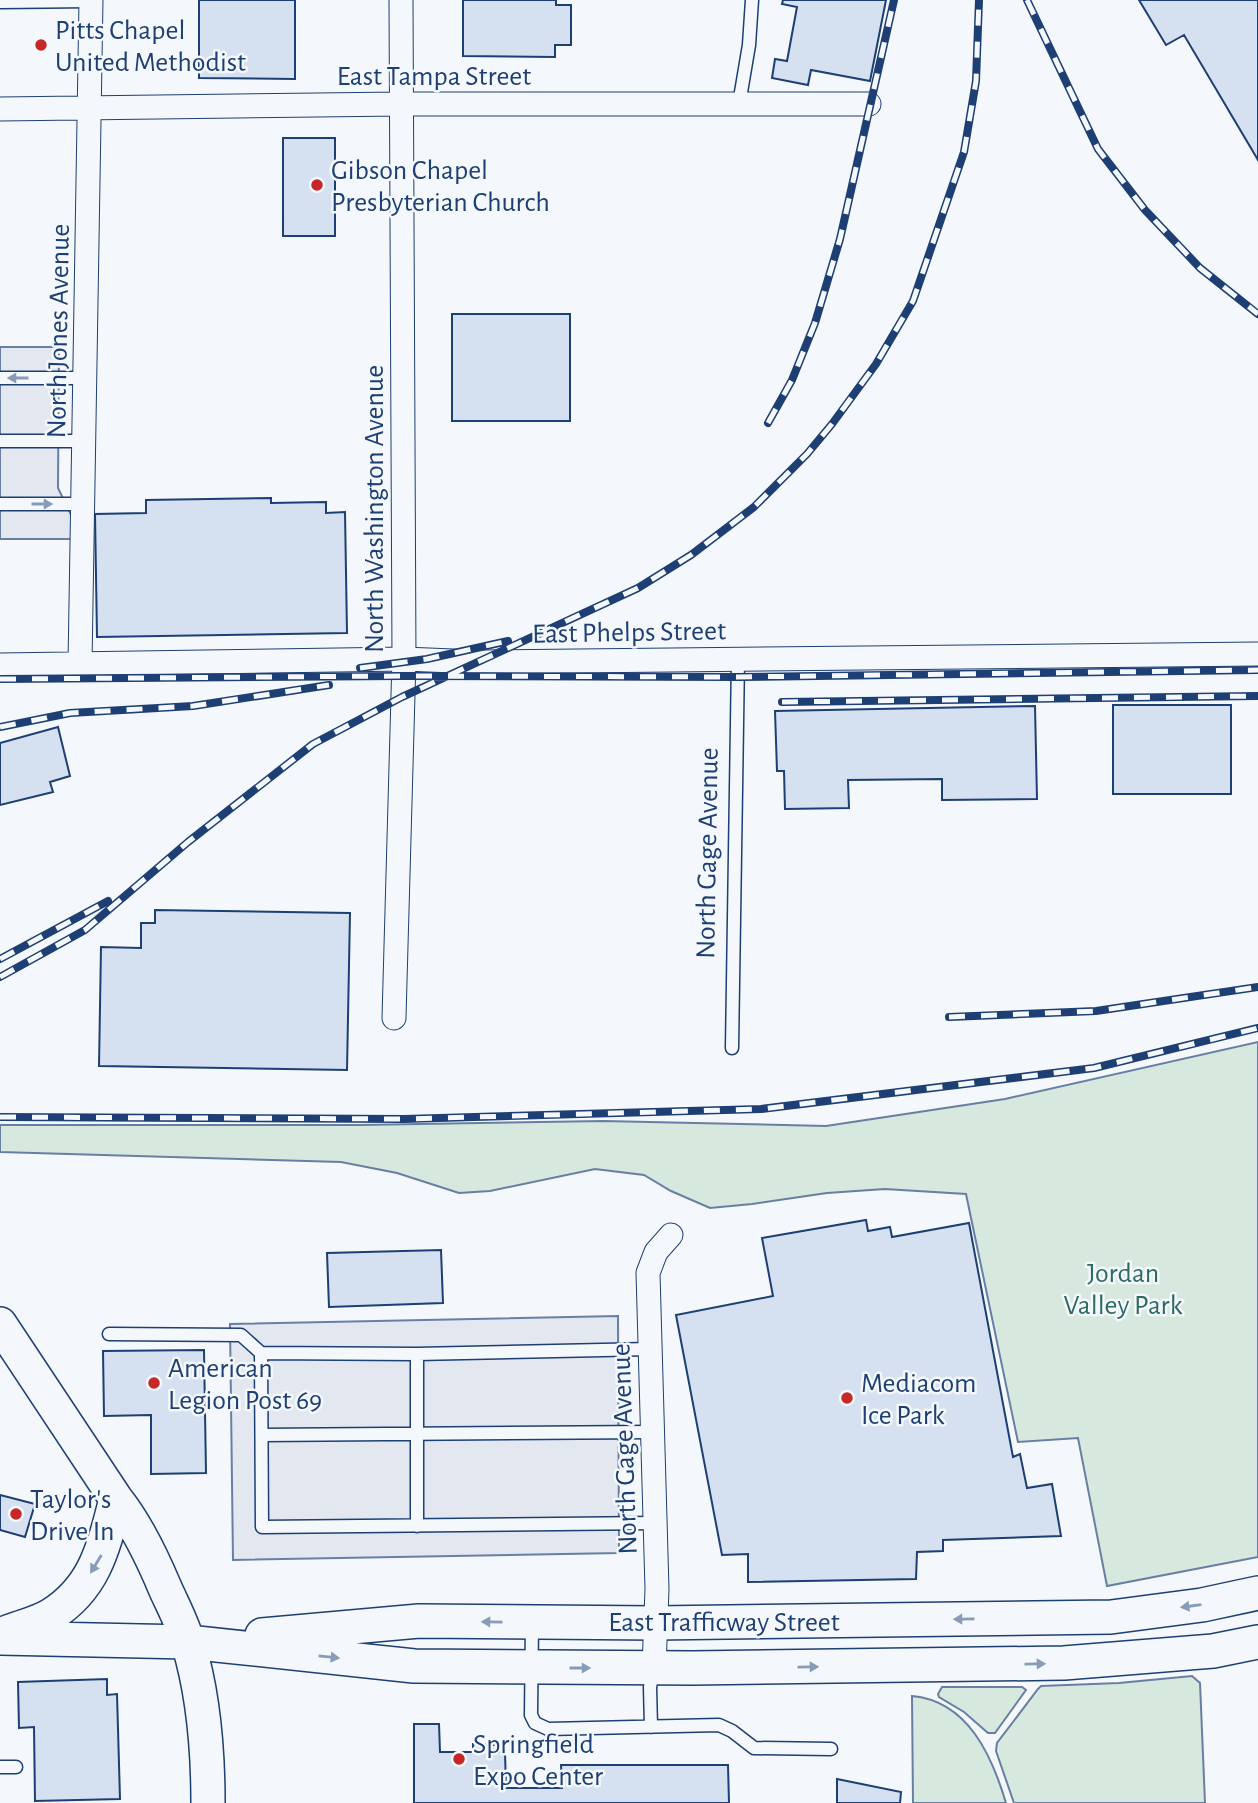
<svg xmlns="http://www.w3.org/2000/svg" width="1258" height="1803" viewBox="0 0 1258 1803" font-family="'Alegreya Sans',sans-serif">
<rect width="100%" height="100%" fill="#f4f7fb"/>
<!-- green -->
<path fill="#d7e8df" stroke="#687fa3" stroke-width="2" d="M1258 1042V1557L1107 1586 1078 1438 1018 1442 966 1194 885 1189 827 1193 752 1204 710 1208 671 1191 644 1175 595 1169 490 1191 459 1193 397 1173 341 1162 0 1152V1125H360L603 1121 826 1126 1005 1099Z
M1192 1676 1200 1683 1205 1803H1014L996 1751 997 1743 1038 1689 1041 1686 1119 1683Z
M942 1687H1022L1026 1690 995 1733H988L964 1712 939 1697 938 1694Z
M912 1696C968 1701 992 1756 1006 1803H913Z"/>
<!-- parking -->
<path fill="#e3e8f0" stroke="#687fa3" stroke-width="2" d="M0 347H59L58 488 72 517 73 539H0Z
M618 1316 619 1553 233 1560 230 1324Z"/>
<!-- building -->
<path fill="#d5e0f0" stroke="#1d3f73" stroke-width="2" d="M199 0H295V79L199 78Z
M463 0H556V5H571V45H555V57L463 56Z
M783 0H886L870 81 811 70 808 85 772 78 775 59 787 61 797 7 782 4Z
M1139 0H1258V160L1184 35 1166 45Z
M283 138H335V236H283Z
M452 314H570V421H452Z
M271 498V503L326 502V513L345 512 347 633 97 637 95 514 146 513V500Z
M1113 705H1231V794H1113Z
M1035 706 1037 799 942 800V779L848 780 849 808 785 809 784 771H777L775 711Z
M58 727 70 776 50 782 53 792 0 805V743Z
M155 910 350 913 347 1070 99 1066 101 947 141 948V923H155Z
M866 1220 868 1231 890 1227 892 1237 969 1223 1013 1457 1020 1454 1027 1488 1052 1484 1061 1536 943 1540V1551L917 1552 916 1579 748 1582V1554L722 1555 676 1315 773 1296 762 1238Z
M441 1250 443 1303 329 1307 327 1253Z
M204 1350 206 1473 151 1474V1415L104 1416 103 1351Z
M0 1495 35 1504 25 1537 0 1530Z
M107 1679V1695L117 1694 120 1799 35 1801 34 1727 19 1728 18 1682Z
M414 1724H439L440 1752H473V1744L497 1745 498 1752H505L506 1788H562L561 1765H728L729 1803H414Z
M837 1779 901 1792 900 1803H837Z"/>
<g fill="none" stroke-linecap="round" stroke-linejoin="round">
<defs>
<path id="lane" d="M0 2 91 1
M739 104 749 45 752 0
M0 378H85
M0 441H84
M0 504H83
M732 1048 738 659
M109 1334 241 1335 261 1353
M650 1349 417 1354 261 1353 262 1527 655 1523
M262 1435 652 1432
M417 1526V1354
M532 1622 531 1715 535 1723 548 1729 719 1725 732 1731 754 1748 831 1749
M651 1727 650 1687 654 1668
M0 1767H16"/>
<path id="street" d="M0 109 400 104H869
M80 664 91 0
M0 665 404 659 478 662 1258 654
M394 1018 404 659 401 0
M654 1668 657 1589 648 1273 656 1252 671 1235"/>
<path id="secondary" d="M0 1324 116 1499C137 1525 152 1557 165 1588 173 1606 183 1624 188 1643 204 1695 208 1749 208 1803
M5 1633C20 1627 38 1623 51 1615 96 1587 104 1545 116 1499
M262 1635 419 1621 656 1623 1111 1617 1202 1605 1258 1593
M0 1638 188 1642 414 1666 692 1668 1064 1663 1213 1651 1258 1642"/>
</defs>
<!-- lane casing -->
<use href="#lane" stroke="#1d3f73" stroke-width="15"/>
<!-- street casing -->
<use href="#street" stroke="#1d3f73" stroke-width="25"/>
<!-- secondary casing -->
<use href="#secondary" stroke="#1d3f73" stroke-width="36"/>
<!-- lane -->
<use href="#lane" stroke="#f4f7fb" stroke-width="12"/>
<!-- street -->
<use href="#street" stroke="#f4f7fb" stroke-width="23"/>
<!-- secondary -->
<use href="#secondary" stroke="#f4f7fb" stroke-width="33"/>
<defs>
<path id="rail" d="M1027 0 1098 149 1145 210 1200 268 1258 314
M768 423 792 380 815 323 840 239 894 0
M360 668 427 659 508 641
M0 679 402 676 738 677 1258 670
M782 702 1258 696
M0 727 70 713 193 706 329 685
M0 959 108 901
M0 977 85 930 188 842 313 744 402 697 638 588 691 555 754 507 807 454 832 424 876 364 913 301 964 152 976 81 979 0
M949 1017 1096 1011 1258 987
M0 1117 404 1119 761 1109 1094 1068 1258 1028"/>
</defs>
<!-- rail casing -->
<use href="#rail" stroke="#1d3f73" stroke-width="8"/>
<!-- rail -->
<use href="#rail" stroke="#f4f7fb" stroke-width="5" stroke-dasharray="16" stroke-linecap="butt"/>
</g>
<!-- one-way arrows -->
<defs><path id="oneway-solid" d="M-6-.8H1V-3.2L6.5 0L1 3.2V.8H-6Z" transform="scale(1.75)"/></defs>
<g fill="#889bb7">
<use href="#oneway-solid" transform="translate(18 378) rotate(180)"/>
<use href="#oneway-solid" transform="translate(42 504)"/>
<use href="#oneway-solid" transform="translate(96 1564) rotate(121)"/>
<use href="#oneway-solid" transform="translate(1191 1606) rotate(172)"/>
<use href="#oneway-solid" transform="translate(964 1619) rotate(179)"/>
<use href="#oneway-solid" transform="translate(492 1622) rotate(-179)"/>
<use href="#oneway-solid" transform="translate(329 1657) rotate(6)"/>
<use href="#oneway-solid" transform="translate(1035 1664) rotate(-1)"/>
<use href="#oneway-solid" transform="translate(808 1667) rotate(-1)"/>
<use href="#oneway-solid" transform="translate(580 1668)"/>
</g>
<!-- markers -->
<g fill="#c62828" stroke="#f4f7fb" stroke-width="2.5">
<circle cx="41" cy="45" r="7"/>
<circle cx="317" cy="185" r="7"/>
<circle cx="154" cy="1383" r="7"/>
<circle cx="847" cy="1398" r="7"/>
<circle cx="16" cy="1514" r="7"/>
<circle cx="459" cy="1759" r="7"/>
</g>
<g text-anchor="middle" stroke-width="5" stroke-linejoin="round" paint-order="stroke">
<!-- poi labels -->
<g font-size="28" fill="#1d3f73" stroke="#f4f7fb" text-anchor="start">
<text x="55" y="39">Pitts Chapel<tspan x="55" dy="32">United Methodist</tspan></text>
<text x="331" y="179">Gibson Chapel<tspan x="331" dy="32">Presbyterian Church</tspan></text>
<text x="168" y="1377">American<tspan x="168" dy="32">Legion Post 69</tspan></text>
<text x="861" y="1392">Mediacom<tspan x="861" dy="32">Ice Park</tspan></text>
<text x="30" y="1508">Taylor's<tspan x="30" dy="32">Drive In</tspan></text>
<text x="473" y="1753">Springfield<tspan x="473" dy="32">Expo Center</tspan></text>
</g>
<!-- street labels -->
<g font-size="28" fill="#1d3f73" stroke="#f4f7fb">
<text x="434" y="85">East Tampa Street</text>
<text transform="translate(57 331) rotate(-89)" y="10">North Jones Avenue</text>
<text transform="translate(373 509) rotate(-90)" y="10">North Washington Avenue</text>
<text transform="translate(629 631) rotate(-1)" y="10">East Phelps Street</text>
<text transform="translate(706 853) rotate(-89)" y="10">North Gage Avenue</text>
<text transform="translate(623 1449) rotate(-92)" y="10">North Gage Avenue</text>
<text x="724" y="1631">East Trafficway Street</text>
</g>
<!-- park labels -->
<g font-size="28" fill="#2c6c60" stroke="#f4f7fb">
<text x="1123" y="1282">Jordan<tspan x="1123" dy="32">Valley Park</tspan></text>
</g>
</g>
</svg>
